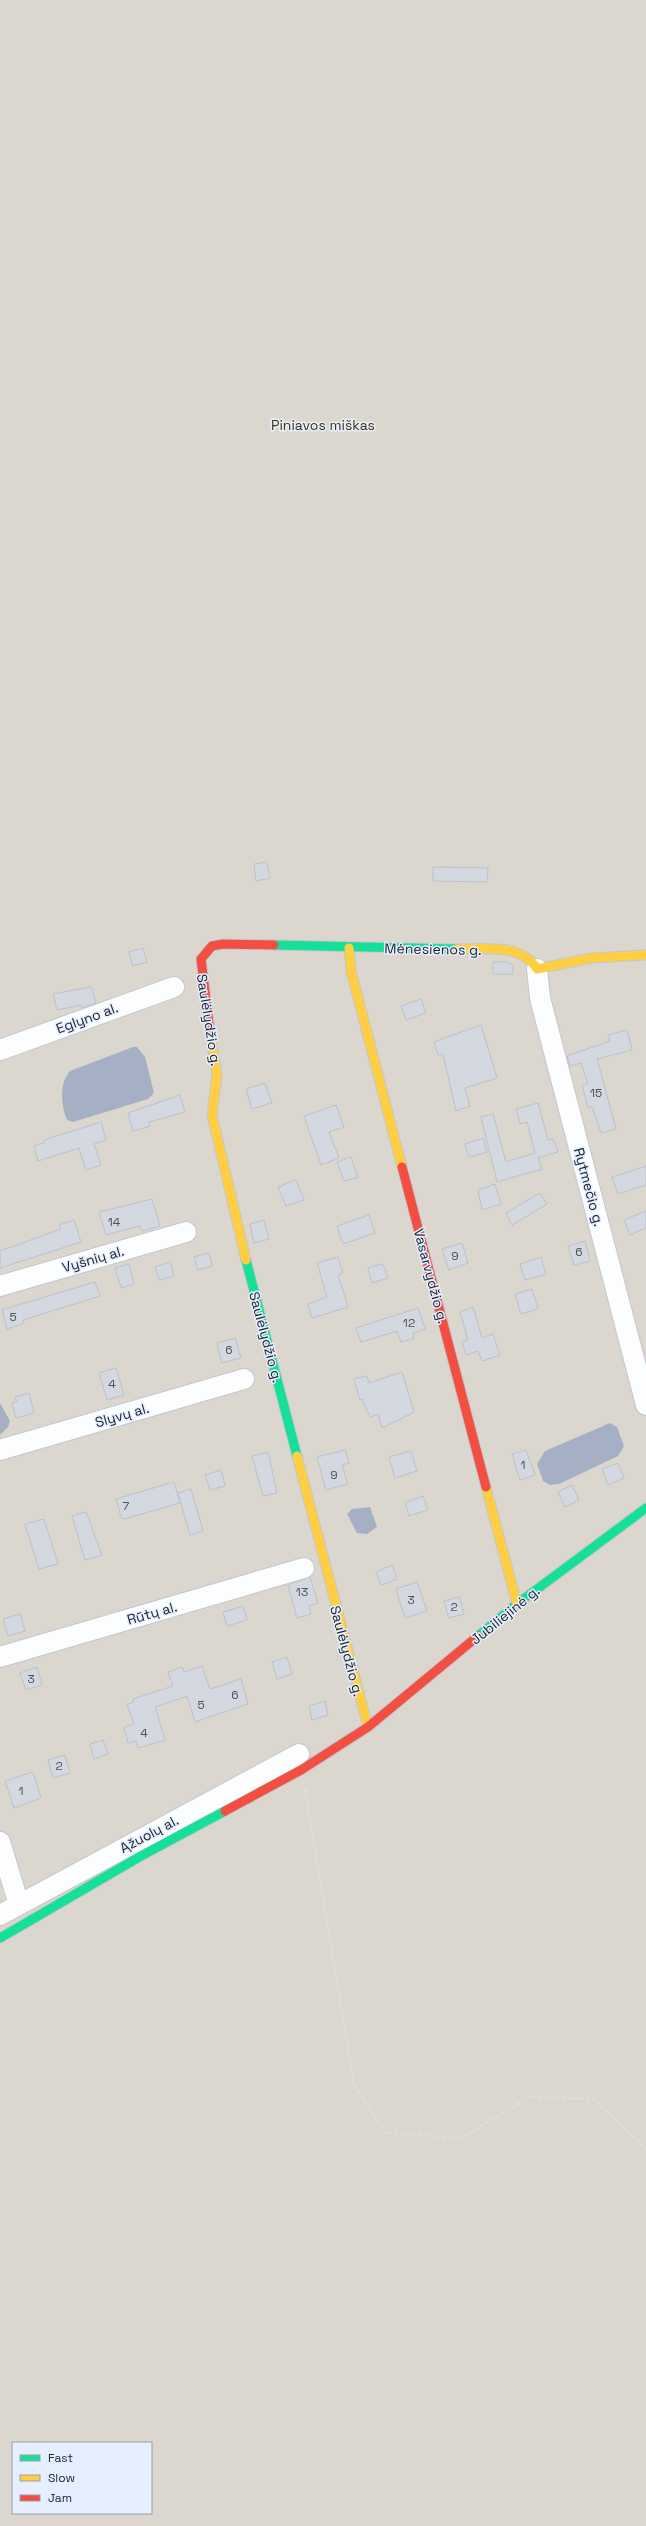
<svg xmlns="http://www.w3.org/2000/svg" width="646" height="2526" viewBox="0 0 646 2526" font-family="'Space Grotesk',sans-serif">
<rect width="100%" height="100%" fill="#ecf0f9"/>
<!-- green -->
<path fill="#dbd6ce" fill-rule="evenodd" d="M0 0H646V2526H0ZM13 2443H151V2513H13Z"/>
<!-- water -->
<path fill="#a6b0c4" d="M133 1047H137L145 1057 154 1093 148 1099 73 1122 67 1120C61 1106 59 1083 70 1071Z
M0 1403 10 1421 8 1427 0 1435Z
M610 1423 617 1427 624 1446 618 1456 559 1484 550 1485 543 1481 537 1464 545 1451Z
M370 1507 377 1527 367 1534 357 1533 347 1514 352 1509Z"/>
<!-- building -->
<path fill="#d3d8e1" stroke="#bcc1ca" d="M267 862 270 878 256 881 254 864Z
M433 867 488 868 487 882 433 881Z
M143 948 147 962 133 966 129 952Z
M493 962H507L513 965V974H493Z
M91 987 96 1003 82 1008 81 1005 57 1010 53 994Z
M421 999 426 1013 406 1020 401 1006Z
M481 1025 497 1078 465 1088 470 1106 456 1111 443 1054 438 1055 434 1042Z
M627 1030 632 1050 597 1059 616 1129 601 1133 592 1107 588 1108 582 1085 588 1083 581 1063 570 1066 567 1056 610 1041 608 1035Z
M265 1083 272 1103 252 1109 246 1089Z
M180 1095 185 1112 149 1122 150 1126 133 1131 128 1113Z
M538 1103 548 1140 553 1139 558 1152 538 1158 542 1169 497 1182 481 1117 493 1114 506 1162 535 1153 527 1122 520 1124 516 1109Z
M336 1105 344 1127 329 1132 339 1158 321 1165 304 1116Z
M101 1122 106 1140 94 1144 101 1165 86 1170 79 1148 38 1161 34 1146 44 1143V1140Z
M483 1138 487 1152 469 1157 465 1144Z
M351 1157 358 1177 344 1181 337 1162Z
M646 1166V1185L618 1194 612 1177Z
M296 1180 304 1200 286 1206 278 1187Z
M495 1184 501 1204 482 1210 478 1190Z
M540 1193 547 1204 512 1225 506 1213Z
M152 1199 160 1226 142 1231 140 1226 106 1235 99 1212Z
M646 1211V1228L630 1235 624 1220Z
M369 1215 375 1233 343 1244 337 1226Z
M74 1220 81 1242 0 1268V1251L61 1229 59 1225Z
M264 1220 269 1239 254 1243 250 1224Z
M585 1241 590 1261 574 1265 568 1246Z
M462 1243 468 1263 449 1270 442 1249Z
M209 1253 212 1266 198 1270 194 1257Z
M338 1257 343 1273 338 1275 348 1307 312 1318 308 1304 327 1297 317 1263Z
M541 1257 546 1274 525 1280 520 1264Z
M170 1262 174 1276 159 1280 155 1267Z
M129 1264 134 1284 121 1288 115 1268Z
M383 1264 388 1278 372 1283 368 1268Z
M95 1282 100 1296 23 1320 24 1323 7 1329 2 1310Z
M532 1289 538 1309 521 1314 515 1294Z
M473 1307 482 1338 493 1334 500 1355 482 1361 478 1351 466 1355 462 1342 468 1340 460 1312Z
M418 1308 425 1329 413 1333 414 1338 401 1342 397 1331 361 1342 356 1328Z
M235 1338 241 1358 222 1363 217 1343Z
M116 1368 124 1395 107 1400 99 1373Z
M402 1372 414 1412 382 1428 378 1414 370 1417 362 1399 360 1400 354 1379 367 1376 369 1383Z
M29 1393 34 1413 16 1418 12 1403 17 1401 15 1397Z
M345 1450 349 1463 342 1465 348 1484 326 1490 317 1457Z
M526 1450 535 1475 520 1480 512 1454Z
M411 1451 417 1471 395 1478 389 1457Z
M268 1452 277 1493 263 1496 252 1456Z
M618 1463 624 1478 608 1485 602 1469Z
M221 1470 225 1486 210 1490 205 1475Z
M174 1482 180 1503 124 1519 121 1517 116 1499Z
M572 1485 579 1500 565 1507 558 1492Z
M191 1489 203 1531 190 1535 178 1493Z
M423 1496 428 1510 409 1516 405 1503Z
M86 1512 102 1555 85 1560 72 1516Z
M44 1519 58 1564 39 1569 25 1524Z
M392 1565 397 1579 381 1585 376 1572Z
M310 1577 318 1603 309 1606 311 1614 297 1618 288 1585Z
M417 1582 427 1611 405 1618 396 1589Z
M459 1597 464 1614 449 1618 444 1601Z
M243 1606 247 1620 227 1626 223 1612Z
M20 1614 25 1631 8 1636 3 1619Z
M287 1657 292 1674 277 1679 272 1662Z
M202 1666 210 1689 241 1679 248 1704 195 1722 187 1696 155 1707 165 1740 138 1748 136 1741 128 1743 124 1727 134 1724 127 1704 134 1702 133 1699 173 1686 168 1672 182 1667 184 1672Z
M37 1667 42 1685 26 1690 20 1673Z
M325 1701 328 1715 312 1720 309 1706Z
M103 1740 108 1754 94 1759 90 1744Z
M65 1755 70 1773 53 1778 48 1760Z
M33 1772 41 1798 14 1808 5 1781Z"/>
<g fill="none" stroke-linecap="round" stroke-linejoin="round">
<defs>
<path id="street" d="M537 969 540 998 646 1405
M0 1050 174 987
M0 1286 186 1232
M0 1450 244 1379
M0 1657 304 1568
M0 1842 19 1905
M0 1915 299 1754"/>
<path id="fast" d="M274 945 457 949
M246 1260 297 1456
M478 1636 517 1604 646 1508
M0 1938 141 1856 225 1811"/>
<path id="slow" d="M349 948 351 971 402 1167
M457 949C483 949 522 943 537 969L591 958 646 955
M210 1032 217 1075 212 1115 246 1260
M297 1456 368 1727
M486 1487 517 1604"/>
<path id="jam" d="M210 1032 201 959 212 946 223 944 274 945
M402 1167 486 1487
M225 1811 301 1770 368 1727 478 1636"/>
</defs>
<!-- street casing -->
<use href="#street" stroke="#c3c7d0" stroke-width="22"/>
<!-- fast casing -->
<use href="#fast" stroke="#c3c7d0" stroke-width="11"/>
<!-- slow casing -->
<use href="#slow" stroke="#c3c7d0" stroke-width="11"/>
<!-- jam casing -->
<use href="#jam" stroke="#c3c7d0" stroke-width="11"/>
<!-- path -->
<path stroke="#dcdde0" stroke-width="2.5" stroke-dasharray="4 2" stroke-linecap="butt" d="M305 1789 354 2084 385 2133 462 2138 529 2097 594 2099 646 2149"/>
<!-- street -->
<use href="#street" stroke="#fcfdfe" stroke-width="20"/>
<!-- fast -->
<use href="#fast" stroke="#16e098" stroke-width="9"/>
<!-- slow -->
<use href="#slow" stroke="#ffcf43" stroke-width="9"/>
<!-- jam -->
<use href="#jam" stroke="#f24e42" stroke-width="9"/>
</g>
<g text-anchor="middle" stroke-width="3" stroke-linejoin="round" paint-order="stroke">
<!-- number labels -->
<g font-size="12" fill="#4e545c">
<text x="596" y="1097">15</text>
<text x="114" y="1226">14</text>
<text x="579" y="1256">6</text>
<text x="455" y="1260">9</text>
<text x="13" y="1321">5</text>
<text x="409" y="1327">12</text>
<text x="229" y="1354">6</text>
<text x="112" y="1388">4</text>
<text x="523" y="1469">1</text>
<text x="334" y="1479">9</text>
<text x="126" y="1510">7</text>
<text x="302" y="1596">13</text>
<text x="411" y="1604">3</text>
<text x="454" y="1611">2</text>
<text x="31" y="1683">3</text>
<text x="235" y="1699">6</text>
<text x="201" y="1709">5</text>
<text x="144" y="1737">4</text>
<text x="59" y="1770">2</text>
<text x="21" y="1795">1</text>
</g>
<!-- park labels -->
<g font-size="14" fill="#41300c" stroke="#e6efff">
<text x="323" y="430">Piniavos miškas</text>
</g>
<!-- street labels -->
<g font-size="14" fill="#20262f" stroke="#e6efff">
<text transform="translate(433 949) rotate(1)" y="5">Mėnesienos g.</text>
<text transform="translate(87 1018) rotate(-20)" y="5">Eglyno al.</text>
<text transform="translate(209 1020) rotate(81)" y="5">Saulėlydžio g.</text>
<text transform="translate(589 1187) rotate(75)" y="5">Rytmečio g.</text>
<text transform="translate(93 1259) rotate(-16)" y="5">Vyšnių al.</text>
<text transform="translate(431 1276) rotate(75)" y="5">Vasarvydžio g.</text>
<text transform="translate(266 1337) rotate(75)" y="5">Saulėlydžio g.</text>
<text transform="translate(122 1415) rotate(-16)" y="5">Slyvų al.</text>
<text transform="translate(152 1613) rotate(-16)" y="5">Rūtų al.</text>
<text transform="translate(505 1615) rotate(-39)" y="5">Jubiliejinė g.</text>
<text transform="translate(347 1651) rotate(75)" y="5">Saulėlydžio g.</text>
<text transform="translate(149 1834) rotate(-28)" y="5">Ąžuolų al.</text>
</g>
</g>
<!-- legend -->
<rect x="12" y="2442" width="140" height="72" fill="#e6efff" stroke="#979fac"/>
<rect x="20" y="2455" width="20" height="6" fill="#16e098" stroke="#979fac"/>
<text x="48" y="2462" font-size="12" fill="#20262f">Fast</text>
<rect x="20" y="2475" width="20" height="6" fill="#ffcf43" stroke="#979fac"/>
<text x="48" y="2482" font-size="12" fill="#20262f">Slow</text>
<rect x="20" y="2495" width="20" height="6" fill="#f24e42" stroke="#979fac"/>
<text x="48" y="2502" font-size="12" fill="#20262f">Jam</text>
</svg>
